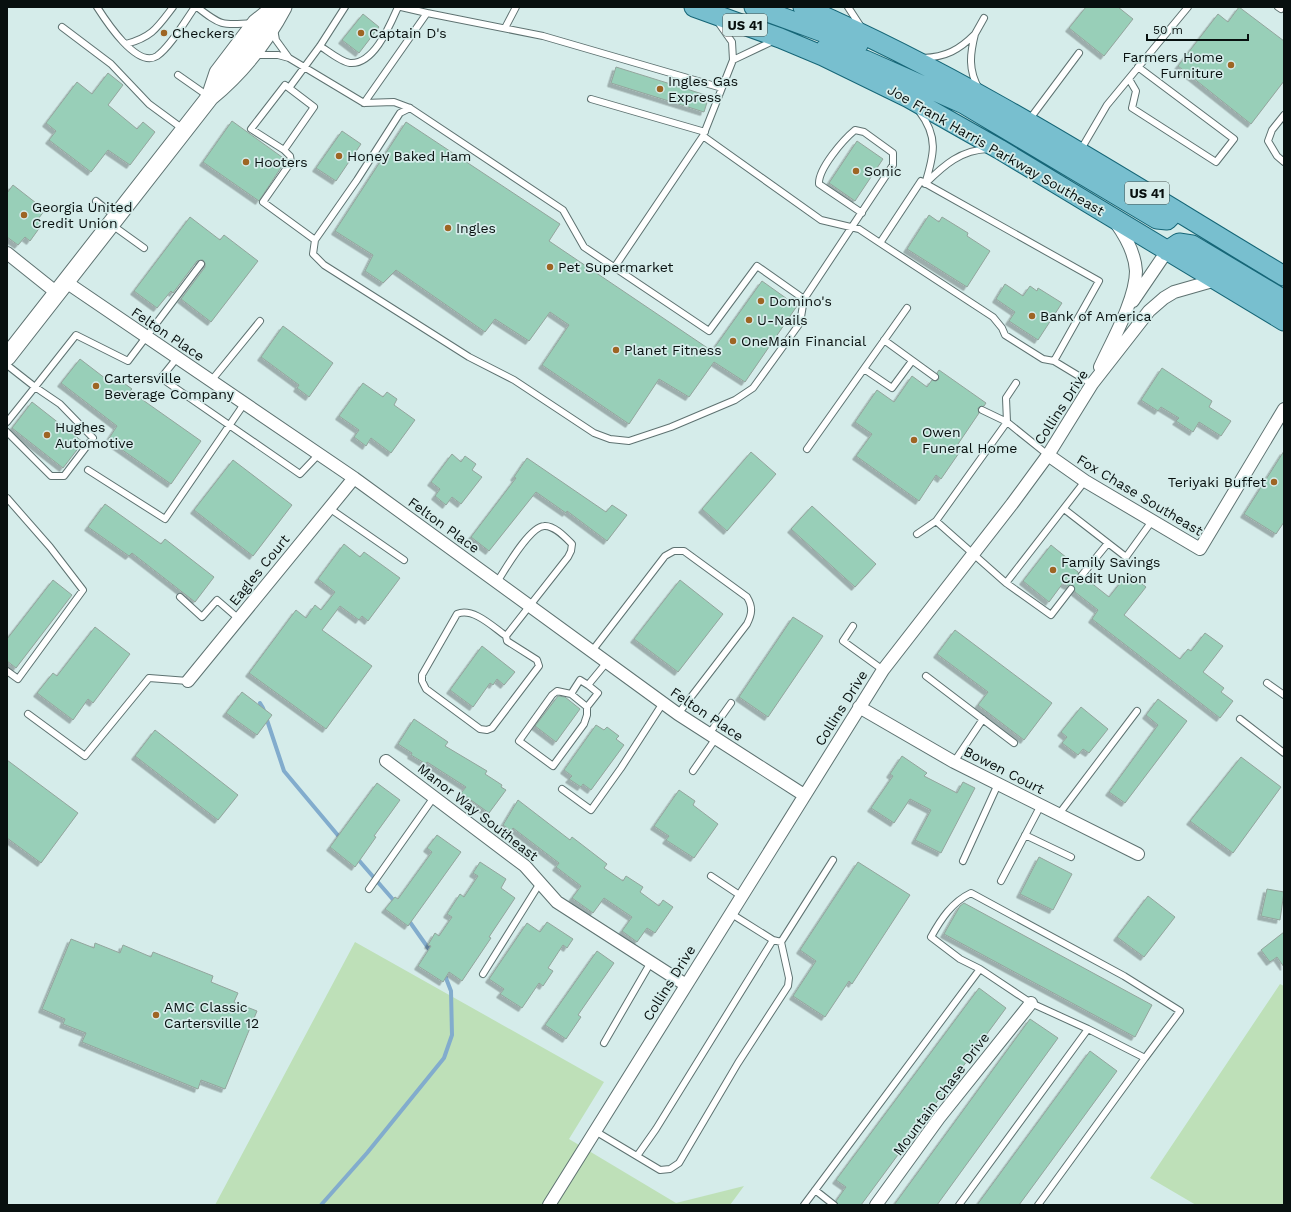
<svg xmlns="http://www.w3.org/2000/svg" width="1291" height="1212" viewBox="0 0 1291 1212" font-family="'Work Sans',sans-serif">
<defs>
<filter id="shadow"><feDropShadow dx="-3.5" dy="3.5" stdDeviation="0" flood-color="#0004"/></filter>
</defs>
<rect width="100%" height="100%" fill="#d5ecea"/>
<!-- green -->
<path fill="#bee0b8" d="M355 942 604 1082 569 1139 676 1203 744 1186 730 1205H215Z
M1280 984 1284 986V1205H1196L1150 1178Z"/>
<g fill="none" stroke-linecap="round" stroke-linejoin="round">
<!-- stream -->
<path stroke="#82accd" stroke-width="4" d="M260 703 263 708 284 771 341 839
M356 857 396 903
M407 918 431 952
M321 1205 367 1153 444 1058 452 1035 451 991 444 973"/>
</g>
<!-- building -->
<path fill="#98cfb8" stroke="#93a59d" filter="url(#shadow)" d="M1086 7H1118L1133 19 1104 56 1069 28Z
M1239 7 1284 41V81L1251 124 1178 66 1218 14 1228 22Z
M363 14 379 27 359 53 342 40Z
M616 67 709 96 704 112 611 83Z
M108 73 123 85 108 105 137 129 143 122 155 132 130 165 108 150 91 172 49 140 56 131 46 123 77 82 92 94Z
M232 121 286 160 259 201 203 162Z
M406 122 560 224 549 241 712 351 762 281 797 306 745 382 714 362 689 397 659 379 629 424 542 365 569 325 550 312 529 341 495 319 485 332 396 270 383 283 365 271 373 255 335 231Z
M342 131 361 144 336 181 316 168Z
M857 141 883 159 855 201 829 183Z
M13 185 45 210 38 219 43 223 30 241 25 237 18 245 7 237V193Z
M929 215 939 222 942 217 968 233 967 236 990 251 967 287 907 249Z
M190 217 220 240 224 235 258 261 211 322 181 299 205 267V263L203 260 197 261 173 293 171 291 157 308 134 291Z
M1005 284 1023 296 1030 286 1037 291 1038 288 1062 303 1038 340 1009 321 1015 312 996 299Z
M283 326 333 363 309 397 297 388 299 385 261 357Z
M80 359 110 382 114 376 132 389 130 391 201 441 171 484 108 440 117 426 61 383Z
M1162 368 1212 401 1209 407 1231 421 1221 436 1199 422 1193 432 1176 421 1179 418 1161 407 1158 411 1141 400Z
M939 370 986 403 984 406 978 408 979 413 956 447 961 450 941 479 936 475 919 501 856 456 872 434 855 422 877 390 894 402 912 376 927 387 932 380 936 381 939 379 937 373Z
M363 383 383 397 387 392 397 399 394 405 415 420 391 453 371 438 366 446 354 437 359 430 339 416Z
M32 402 83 442 63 468 12 428Z
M1284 451V522L1276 534 1244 514Z
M751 452 776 474 727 531 702 509Z
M452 454 461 462 465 456 476 464 472 470 482 477 461 504 452 497 446 505 435 496 440 489 431 482Z
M527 458 606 512 612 505 627 515 607 541 567 511 566 513 536 492 489 551 471 537 516 478 514 477Z
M233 460 292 505 253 556 194 510Z
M105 504 161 544 165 539 214 577 195 602 132 553 129 556 88 527Z
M812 506 876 564 855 587 791 529Z
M344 544 360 557 364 552 400 578 368 621 362 616 359 620 340 606 322 630 372 666 326 729 249 673 296 610 306 618 315 605 321 610 335 592 318 579Z
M1051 545 1072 562 1070 566 1078 572 1079 578H1085L1109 597 1128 573 1146 587 1124 615 1180 659 1188 649 1191 651 1205 633 1223 646 1203 672 1224 688 1221 692 1233 701 1220 718 1092 619 1098 610 1075 592 1073 585 1068 586 1063 583 1049 602 1023 581Z
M53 580 72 595 16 668 7 661V639Z
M680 580 723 614 678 672 634 639Z
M793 617 823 636 768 717 739 697Z
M95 627 130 654 93 703 88 699 73 720 37 693 53 673 57 676Z
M955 630 1052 703 1024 740 978 705 988 692 937 654Z
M482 646 515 672 504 685 497 679 493 685 490 683 473 707 450 690Z
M242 692 272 715 257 735 226 713Z
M558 696 565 697 580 709 556 742 535 726Z
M1158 699 1187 721 1125 803 1109 792 1158 725 1146 715Z
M1081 707 1108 729 1089 753 1083 749 1078 755 1062 743 1067 737 1061 732Z
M414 719 448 742 445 746 487 771 485 774 502 785 501 787 506 790 489 813 461 793 466 787 427 762 426 764 411 755 412 753 398 744Z
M596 725 604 730 607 727 619 736 616 739 624 745 591 790 583 784 581 787 569 779 572 776 564 770Z
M155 730 238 795 218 820 135 756Z
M902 756 927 773 924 776 957 793 963 782 975 788 941 853 915 840 931 810 910 799 894 823 871 808 893 776 890 774Z
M1241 757 1281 787 1233 853 1190 821Z
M7 760 78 813 41 863 7 838Z
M377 783 400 800 374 836 376 837 355 867 330 847Z
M679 790 695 801 693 805 718 824 694 858 666 840 669 836 654 826Z
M518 800 570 840 572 837 607 864 604 868 623 881 626 876 643 887 640 892 659 906 663 900 673 907 655 933 647 928 637 942 622 931 632 917 604 898 593 913 572 898 581 886 556 867 559 863 513 828 511 831 503 825Z
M437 835 461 852 408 926 385 909 395 897 398 899 432 852 427 848Z
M1039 857 1072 874 1053 910 1020 894Z
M480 862 506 879 501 888 515 898 489 937 491 938 462 981 449 972 443 982 418 966 431 946 428 945 435 933 439 936 452 917 447 914 460 894 464 897 478 876 473 873Z
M858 862 910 895 852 984 849 981 825 1017 793 996 816 961 800 950Z
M1267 889 1284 892 1280 920 1261 916Z
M1148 896 1175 917 1144 957 1117 937Z
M964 903 1152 1005 1135 1037 944 934 960 906Z
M547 922 573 939 567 948 563 945 548 968 553 971 543 986 539 983 522 1008 500 994 504 989 489 979 527 923 540 932Z
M1284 932V967L1277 957 1270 962 1261 950Z
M71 939 94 948 95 943 120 953 123 945 151 957 153 952 213 976 211 982 238 993 234 1002 257 1011 225 1089 201 1080 198 1089 82 1042 86 1033 63 1024 65 1019 42 1009Z
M597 951 614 963 578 1015 581 1017 566 1039 545 1025Z
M979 988 1006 1008 861 1205H838L836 1201 846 1187 836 1180Z
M1030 1019 1058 1038 937 1205H894Z
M1090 1051 1117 1071 1052 1160 1019 1205H977Z"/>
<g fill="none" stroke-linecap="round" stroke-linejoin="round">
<defs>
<path id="lane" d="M97 7C106 21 137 69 157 56 171 46 185 21 195 7
M197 7C220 25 222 26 252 23
M401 7 427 13
M848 7 861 27
M1278 7 1281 9
M718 22 732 42 733 60 703 136 821 220 859 229 880 243 921 181 1099 281 1054 361 1092 384
M62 27 111 64 149 104 183 129
M505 28 516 7
M274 29 276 40 289 58
M975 34 984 18
M126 44C152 37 157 28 173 7
M320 46C328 51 341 62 350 63 374 65 390 25 398 7
M255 55H278L289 58 364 103 427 13 543 36 722 88
M923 58C946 57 959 50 975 34 970 54 968 70 979 89
M733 60 773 41
M178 75 208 96
M1129 79 1136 91 1132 108 1216 162 1234 139 1138 67
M289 88 314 107 284 150 251 129 285 85 289 88 320 46 345 7
M591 99 705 132
M364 103 394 102 410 108 563 210 584 247 709 331 757 266 804 299 893 165V153L864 132 855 130C843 140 818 169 819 184L862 213
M410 108 400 113 357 180 315 240 313 254 324 265 469 357 514 380 594 433 610 439 629 441 671 427 735 400 753 388 800 323 804 299
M919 111C939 137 934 155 925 184
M1284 115 1272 130 1268 141 1277 156 1284 162
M1029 120 1079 53
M284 150 290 156 291 162 263 202 315 240
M1080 151 1107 105 1188 7
M926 183C944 165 961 150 988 149
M96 201 115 216
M112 225 144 248
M880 243 993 317 1002 328 1005 335 1043 359 1054 361
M614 268 703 136
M884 340 935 377
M177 358 161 378 300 474 319 454
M7 365 35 387 76 335 128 361 201 264
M864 369 892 388 912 361
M211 381 260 321
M1016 383 1006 398 1007 422 1048 455
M7 422 35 387 60 404 93 438 64 476H51L7 432
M807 449 907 308
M88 470 165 519 244 404
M7 498 50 547 83 590 18 679 7 671
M329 508 404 560
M1064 509 1126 557 1152 521
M936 521 1007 422 982 410
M917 534 936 521 1006 583 1085 481
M1082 575 1108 543
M497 582C505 570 529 527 544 526 554 525 565 537 572 544L571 551 568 557 506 636 507 641 537 660 539 666 492 728 487 730 480 729 426 689 422 681V675L457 614C473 607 493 627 506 636
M1006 583 1051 615 1071 589
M180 597 202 617 217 600 239 619
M853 626 843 641 883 670
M592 651 665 556 674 551H684L747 597C753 607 752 614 747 624L678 714
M926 676 1014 743
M1267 683 1284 695
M571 694 580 680 588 685
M587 707 571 694 557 691 552 695 519 741 553 766 584 724 587 715V707L598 693 588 685 607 662
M28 714 85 756 149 678 188 681
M1240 719 1284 753
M709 734 731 703
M954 762 983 719
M693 771 716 738
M562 789 591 810 621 768 663 703
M1059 814 1137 711
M1025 835 1071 857
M963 861 998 784
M711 876 741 896
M1001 881 1041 805
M369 889 434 797
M730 913 773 940 781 942 833 860
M980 969 960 959 931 937C941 919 952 902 971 893L1124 976 1180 1011 1145 1058
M483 974 540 883
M604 1043 651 962
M595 1131 660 1170 670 1169 679 1163 738 1063 788 986 789 978 781 942
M637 1156 656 1129 773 940
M815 1190 834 1205
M804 1205 980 969 1031 1003 1088 1029 1145 1058 1038 1205
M959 1205 1088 1029"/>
<path id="street" d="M7 253 57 293
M66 282 354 478 678 714 804 795
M1133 301 1167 251
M1100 367C1112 341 1136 299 1136 271 1135 253 1126 237 1116 223
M1048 455 1085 481 1200 549 1284 409
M188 681 354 478
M859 707 954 762 1138 854
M386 761 525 866 557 902 686 985
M549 1205 883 670 1012 504 1048 455 1092 384 1149 311 1164 298 1174 292 1216 280
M876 1205 939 1118 1031 1003"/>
<path id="secondary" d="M210 97 218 73 256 23 276 7
M7 357 210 97C239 73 265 41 283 7"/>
<path id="primary" d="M694 7 780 38 823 56 909 98 999 149 1284 321
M754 7 858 45
M803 7C972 80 1127 182 1284 276
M826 48 865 60 964 104 1157 219 1167 220 1176 211
M1167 251 1179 243 1192 245 1284 300"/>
</defs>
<!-- lane casing -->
<use href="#lane" stroke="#5e7271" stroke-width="8"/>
<!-- street casing -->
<use href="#street" stroke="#5e7271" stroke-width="14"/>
<!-- secondary casing -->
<use href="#secondary" stroke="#5e7271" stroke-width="19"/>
<!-- primary casing -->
<use href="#primary" stroke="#166677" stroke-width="21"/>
<!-- lane -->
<use href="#lane" stroke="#fff" stroke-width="6"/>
<!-- street -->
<use href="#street" stroke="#fff" stroke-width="12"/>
<!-- secondary -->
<use href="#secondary" stroke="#fff" stroke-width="17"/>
<!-- primary -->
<use href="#primary" stroke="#78bfcf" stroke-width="19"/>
</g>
<!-- markers -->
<g fill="#9e6523" stroke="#d5ecea" stroke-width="1.5">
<circle cx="164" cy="33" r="4"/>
<circle cx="361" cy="33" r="4"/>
<circle cx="1231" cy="65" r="4"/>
<circle cx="660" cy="89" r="4"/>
<circle cx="339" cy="156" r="4"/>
<circle cx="246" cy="162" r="4"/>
<circle cx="856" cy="171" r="4"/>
<circle cx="24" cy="215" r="4"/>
<circle cx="448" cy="228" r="4"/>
<circle cx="550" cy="267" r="4"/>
<circle cx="761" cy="301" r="4"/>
<circle cx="1032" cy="316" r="4"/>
<circle cx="749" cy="320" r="4"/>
<circle cx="733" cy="341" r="4"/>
<circle cx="616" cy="350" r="4"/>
<circle cx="96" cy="386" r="4"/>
<circle cx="47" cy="435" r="4"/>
<circle cx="914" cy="440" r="4"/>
<circle cx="1274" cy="482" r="4"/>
<circle cx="1053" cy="570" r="4"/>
<circle cx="156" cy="1015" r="4"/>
</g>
<g text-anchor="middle" stroke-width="3.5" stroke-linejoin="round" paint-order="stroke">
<!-- shield labels -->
<g fill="#d5ecea" stroke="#465251" stroke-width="1">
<rect x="723" y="14" width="44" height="22" rx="3"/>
<rect x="1125" y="182" width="44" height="22" rx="3"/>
</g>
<g font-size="13" font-weight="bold" fill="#08100f">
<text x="745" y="30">US 41</text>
<text x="1147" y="198">US 41</text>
</g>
<!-- poi labels -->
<g font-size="14" fill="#08100f" stroke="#d5ecea" text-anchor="start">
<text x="172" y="38">Checkers</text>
<text x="369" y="38">Captain D's</text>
<text x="1223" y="62" text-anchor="end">Farmers Home<tspan x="1223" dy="16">Furniture</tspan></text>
<text x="668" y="86">Ingles Gas<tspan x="668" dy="16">Express</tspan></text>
<text x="347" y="161">Honey Baked Ham</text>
<text x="254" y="167">Hooters</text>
<text x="864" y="176">Sonic</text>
<text x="32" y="212">Georgia United<tspan x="32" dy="16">Credit Union</tspan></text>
<text x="456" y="233">Ingles</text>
<text x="558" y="272">Pet Supermarket</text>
<text x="769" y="306">Domino's</text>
<text x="1040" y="321">Bank of America</text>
<text x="757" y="325">U-Nails</text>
<text x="741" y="346">OneMain Financial</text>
<text x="624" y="355">Planet Fitness</text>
<text x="104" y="383">Cartersville<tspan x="104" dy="16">Beverage Company</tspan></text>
<text x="55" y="432">Hughes<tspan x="55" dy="16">Automotive</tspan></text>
<text x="922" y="437">Owen<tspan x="922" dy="16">Funeral Home</tspan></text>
<text x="1266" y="487" text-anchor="end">Teriyaki Buffet</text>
<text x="1061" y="567">Family Savings<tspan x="1061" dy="16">Credit Union</tspan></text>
<text x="164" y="1012">AMC Classic<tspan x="164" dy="16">Cartersville 12</tspan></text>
</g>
<!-- street labels -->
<g font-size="14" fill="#08100f" stroke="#d5ecea">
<text transform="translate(996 150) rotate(30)" y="5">Joe Frank Harris Parkway Southeast</text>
<text transform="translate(168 334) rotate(34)" y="5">Felton Place</text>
<text transform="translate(1061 407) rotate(-57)" y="5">Collins Drive</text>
<text transform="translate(1140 495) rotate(31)" y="5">Fox Chase Southeast</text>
<text transform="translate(444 525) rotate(36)" y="5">Felton Place</text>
<text transform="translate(259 570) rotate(-51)" y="5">Eagles Court</text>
<text transform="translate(841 708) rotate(-58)" y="5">Collins Drive</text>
<text transform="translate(707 714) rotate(34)" y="5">Felton Place</text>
<text transform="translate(1004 770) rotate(27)" y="5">Bowen Court</text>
<text transform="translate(478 812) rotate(38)" y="5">Manor Way Southeast</text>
<text transform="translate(669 983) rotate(-58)" y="5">Collins Drive</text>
<text transform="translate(941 1094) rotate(-53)" y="5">Mountain Chase Drive</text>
</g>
</g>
<!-- border -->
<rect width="1291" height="1212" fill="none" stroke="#08100f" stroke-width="16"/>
<!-- scale -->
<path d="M1147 34v6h101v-6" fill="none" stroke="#08100f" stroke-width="2"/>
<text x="1153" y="34" font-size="12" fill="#08100f" stroke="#d5ecea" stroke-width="3" paint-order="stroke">50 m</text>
</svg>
